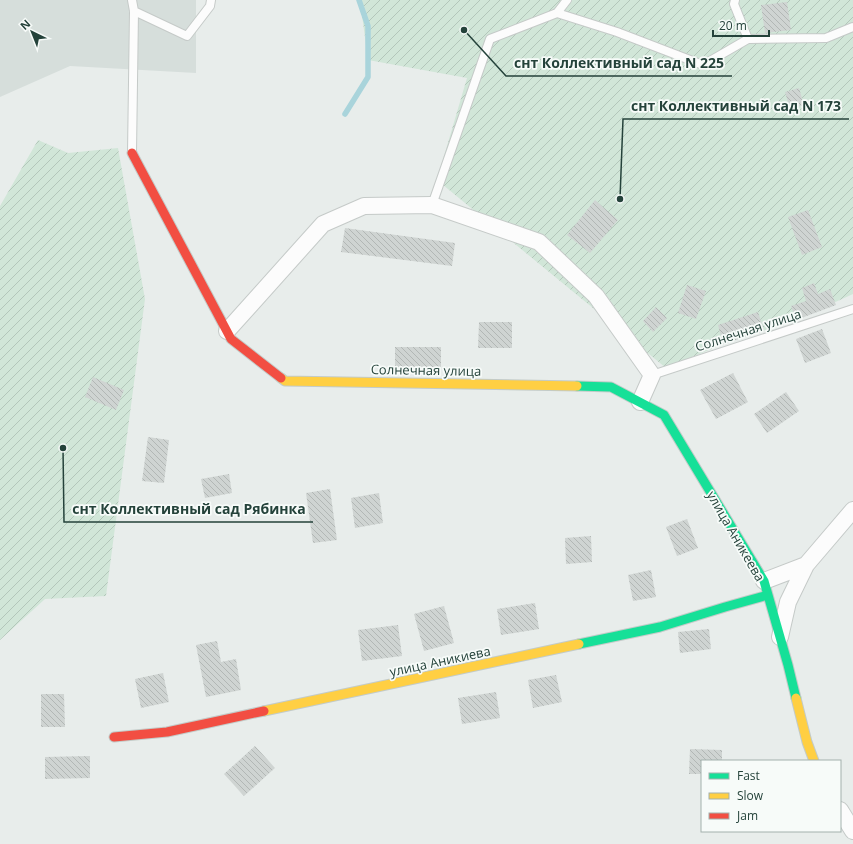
<svg xmlns="http://www.w3.org/2000/svg" width="853" height="844" viewBox="0 0 853 844" font-family="'Open Sans',sans-serif">
<defs>
<pattern id="garden-furrows" width="10" height="10" patternUnits="userSpaceOnUse"><rect width="10" height="10" fill="#d1e6d8"/><path d="M-1 1l2-2M0 10L10 0M9 11l2-2" fill="none" stroke="#b3c6ba"/></pattern>
<pattern id="building-back-hatch" width="6" height="6" patternUnits="userSpaceOnUse"><rect width="6" height="6" fill="#cfd4d2"/><path d="M-1 5l2 2M0 0l6 6M5-1l2 2" fill="none" stroke="#b2b7b5"/></pattern>
</defs>
<rect width="100%" height="100%" fill="#e8edeb"/>
<!-- built -->
<path fill="#d6dedb" d="M0 0H196V73L70 66 0 97Z"/>
<!-- garden -->
<path fill="url(#garden-furrows)" d="M360 0H853V294L796 320 723 344 666 368 437 180 467 78 368 60Z
M38 140 68 153 118 148 145 299 106 596 45 599 0 640V206Z"/>
<g fill="none" stroke-linecap="round" stroke-linejoin="round">
<!-- stream -->
<path stroke="#a9d4db" stroke-width="5.5" d="M345 114 368 77V26L359 0"/>
</g>
<!-- building -->
<path fill="url(#building-back-hatch)" d="M787 2 791 30 765 33 761 5Z
M799 88 804 105 790 109 785 92Z
M595 200 618 220 590 253 567 235Z
M808 210 822 247 802 255 788 217Z
M345 228 455 243 452 266 341 252Z
M814 283 818 294 830 289 836 305 796 320 791 306 806 301 802 288Z
M687 285 706 291 696 319 678 313Z
M656 307 667 318 653 332 643 321Z
M758 312 764 331 723 344 718 325Z
M479 322H512V348H478Z
M822 329 831 353 805 363 796 339Z
M395 347H441V367H395Z
M733 373 748 402 716 419 700 390Z
M93 377 124 390 116 410 85 397Z
M786 392 799 411 767 433 754 414Z
M148 437 169 440 164 483 142 481Z
M229 474 232 493 205 498 201 479Z
M330 489 337 540 313 543 306 493Z
M379 493 383 523 355 528 351 498Z
M687 519 698 548 677 556 666 527Z
M591 536 592 562 566 564 565 538Z
M651 570 656 597 633 601 628 575Z
M535 603 539 629 501 635 497 609Z
M444 606 454 643 424 651 414 614Z
M398 625 402 656 362 661 358 630Z
M709 629 711 649 680 653 678 632Z
M217 641 221 662 236 659 241 690 206 697 196 645Z
M163 673 169 702 141 708 135 679Z
M556 675 562 702 533 708 528 680Z
M496 692 500 718 462 724 458 698Z
M41 694H64L65 727H41Z
M255 746 275 768 244 796 224 774Z
M690 749 722 750V761H702V774H689Z
M90 756V778L45 779V757Z"/>
<g fill="none" stroke-linecap="round" stroke-linejoin="round">
<defs>
<path id="lane" d="M735 0 734 4 748 39 826 38 853 27
M134 11 187 36 210 6 211 0
M557 13 617 32 703 65 748 39
M132 153 134 11 132 0
M432 205 490 39 557 13 567 0
M652 375 853 309"/>
<path id="street" d="M227 331 323 224 364 206 432 205 539 242 596 296 652 375 640 402
M764 581 806 565 853 510
M780 637 788 602 806 565
M840 810 853 831"/>
<path id="fast" d="M577 386 611 387 664 415 764 581 788 665 796 698
M579 644 660 627 725 607 768 595"/>
<path id="slow" d="M281 378 285 381 577 386
M796 698 807 742 814 761
M264 711 579 644"/>
<path id="jam" d="M132 153 231 339 281 378
M114 737 167 732 264 711"/>
</defs>
<!-- lane casing -->
<use href="#lane" stroke="#c5cac8" stroke-width="10"/>
<!-- street casing -->
<use href="#street" stroke="#c5cac8" stroke-width="18"/>
<!-- fast casing -->
<use href="#fast" stroke="#c3cbc8" stroke-width="11"/>
<!-- slow casing -->
<use href="#slow" stroke="#c3cbc8" stroke-width="11"/>
<!-- jam casing -->
<use href="#jam" stroke="#c3cbc8" stroke-width="11"/>
<!-- lane -->
<use href="#lane" stroke="#fcfcfc" stroke-width="8"/>
<!-- street -->
<use href="#street" stroke="#fcfcfc" stroke-width="16"/>
<!-- fast -->
<use href="#fast" stroke="#16e098" stroke-width="9"/>
<!-- slow -->
<use href="#slow" stroke="#ffcf43" stroke-width="9"/>
<!-- jam -->
<use href="#jam" stroke="#f24e42" stroke-width="9"/>
</g>
<g text-anchor="middle" stroke-width="3.5" stroke-linejoin="round" paint-order="stroke">
<!-- street labels -->
<g font-size="13" fill="#24423a" stroke="#f7fbf9">
<text transform="translate(748 330) rotate(-18)" y="5">Солнечная улица</text>
<text transform="translate(426 370) rotate(1)" y="5">Солнечная улица</text>
<text transform="translate(736 536) rotate(60)" y="5">улица Аникеева</text>
<text transform="translate(440 661) rotate(-12)" y="5">улица Аникиева</text>
</g>
</g>
<!-- callouts -->
<path fill="none" stroke="#24423a" stroke-width="1.5" d="M464 30L506 76H732M620 199L623 119H849M63 448L64 522H313"/>
<g fill="#24423a" stroke="#f7fbf9" stroke-width="1.5">
<circle cx="464" cy="30" r="4"/>
<circle cx="620" cy="199" r="4"/>
<circle cx="63" cy="448" r="4"/>
</g>
<g font-size="14" text-anchor="middle" font-weight="bold" fill="#24423a" stroke="#f7fbf9" stroke-width="3.5" stroke-linejoin="round" paint-order="stroke">
<text x="619" y="68">снт Коллективный сад N 225</text>
<text x="736" y="111">снт Коллективный сад N 173</text>
<text x="189" y="514">снт Коллективный сад Рябинка</text>
</g>
<!-- legend -->
<rect x="701" y="760" width="140" height="72" fill="#f7fbf9" stroke="#a3b1ad"/>
<rect x="709" y="773" width="20" height="6" fill="#16e098" stroke="#a3b1ad"/>
<text x="737" y="780" font-size="12" fill="#24423a">Fast</text>
<rect x="709" y="793" width="20" height="6" fill="#ffcf43" stroke="#a3b1ad"/>
<text x="737" y="800" font-size="12" fill="#24423a">Slow</text>
<rect x="709" y="813" width="20" height="6" fill="#f24e42" stroke="#a3b1ad"/>
<text x="737" y="820" font-size="12" fill="#24423a">Jam</text>
<!-- north arrow -->
<g transform="translate(32 32) rotate(317)" stroke="#f7fbf9" stroke-width="3" paint-order="stroke">
<path d="M0-3L7 15L0 10L-7 15Z" fill="#24423a"/>
<text y="-6" font-size="11" font-weight="bold" text-anchor="middle" fill="#24423a">N</text>
</g>
<!-- scale -->
<path d="M713 30v6h56v-6" fill="none" stroke="#24423a" stroke-width="2"/>
<text x="719" y="30" font-size="12" fill="#24423a" stroke="#f7fbf9" stroke-width="3" paint-order="stroke">20 m</text>
</svg>
